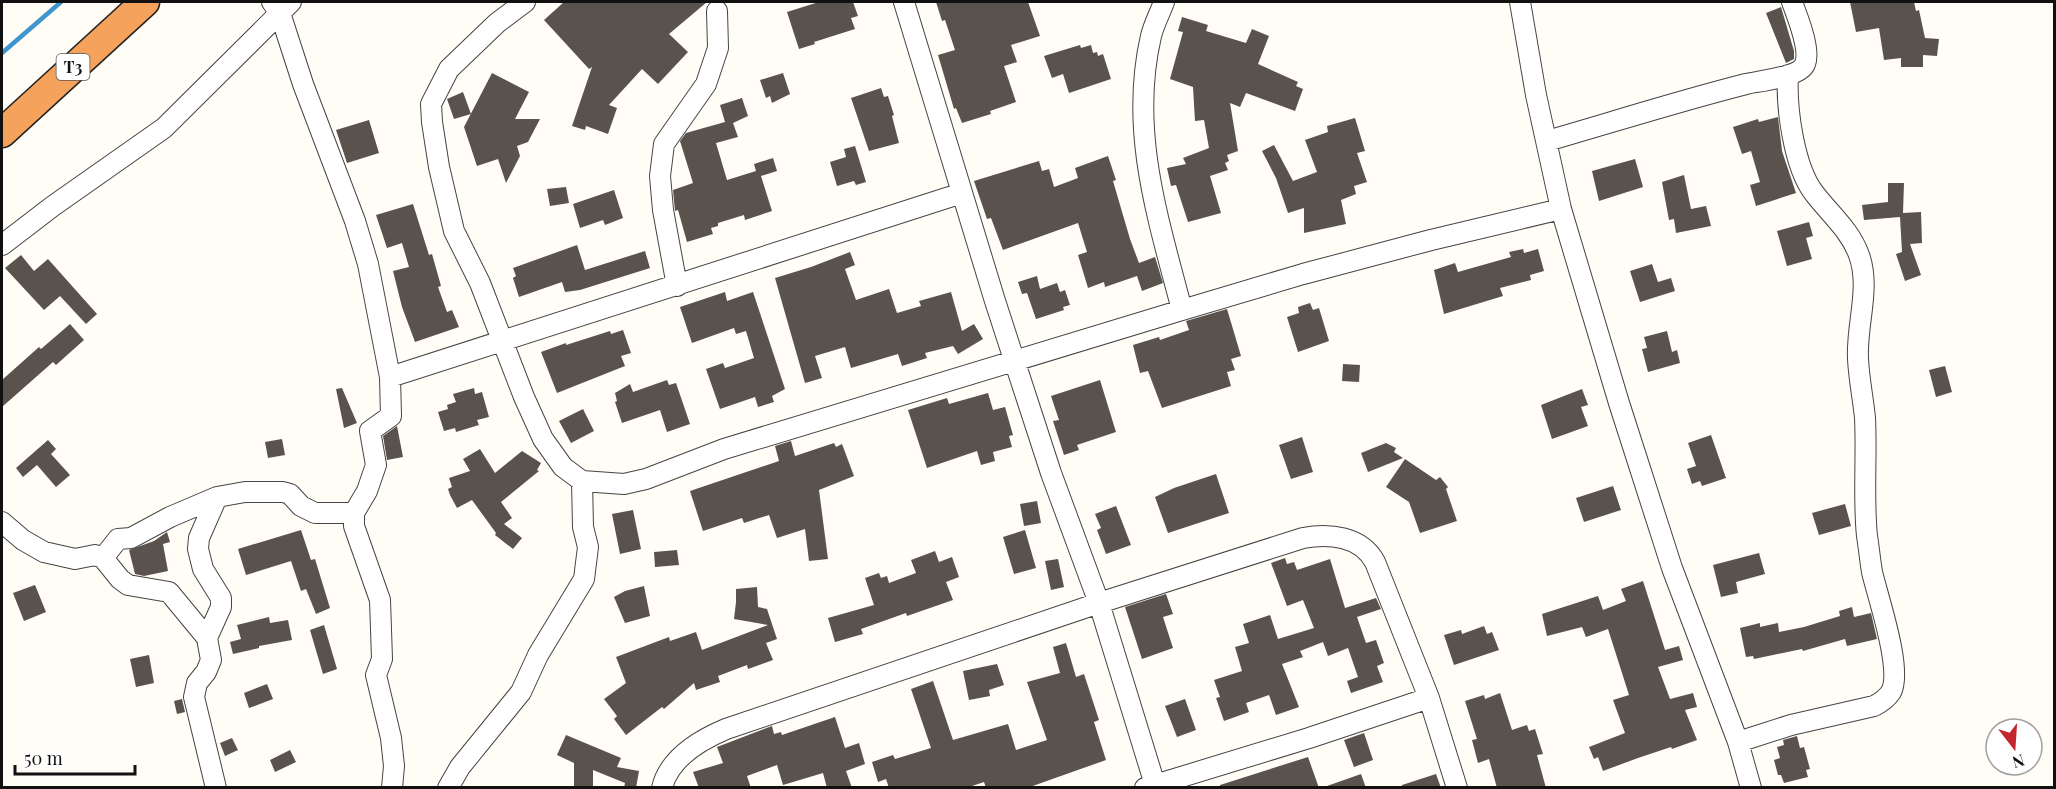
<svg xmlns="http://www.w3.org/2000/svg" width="2056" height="789" viewBox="0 0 2056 789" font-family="'Playfair Display',serif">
<rect width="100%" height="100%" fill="#fffdf5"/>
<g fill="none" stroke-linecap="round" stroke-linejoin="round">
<!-- stream -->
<path stroke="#3f96cf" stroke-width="4.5" d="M2 53 61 2"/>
</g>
<!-- building -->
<path fill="#5a524d" d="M564 2H707L669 34 688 52 658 84 642 69 609 105 617 108 608 134 586 126 585 130 572 126 592 67 589 69 544 20Z
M819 2H853L858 16 851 18 855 29 814 42 815 44 799 49 787 12Z
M936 2H1028L1040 36 1011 45 1017 62 1004 66 1016 102 990 111 991 114 962 123 956 108 954 109 938 55 955 50 945 20 942 21Z
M1850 2H1914L1916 11 1919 10 1925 38 1939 39 1937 56 1923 55V67H1901V58L1884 60 1879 28 1856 32Z
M1781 7 1794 51V59L1786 63 1766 13Z
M1182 17 1208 25 1206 31 1246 43 1252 29 1269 36 1258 64 1298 82 1296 86 1303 89 1295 111 1246 93 1240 107 1230 103 1238 151 1227 155 1229 161 1225 163 1228 170 1210 176 1221 213 1188 222 1176 185 1171 186 1167 168 1186 164 1183 158 1209 148 1204 120 1195 121 1193 87 1170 79 1183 32 1178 31Z
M1080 45 1081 48 1091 45 1093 53 1097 52 1098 56 1103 54 1111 79 1069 93 1063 74 1052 78 1044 56Z
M492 73 529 92 515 119H540L528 142 517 146 520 156 506 183 498 159 477 166 464 127Z
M783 73 790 94 772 103 770 96 766 98 760 80Z
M881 88 884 97 888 96 894 115 892 116 899 143 869 151 851 98Z
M463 92 471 114 454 119 447 99Z
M742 98 748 116 733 123 738 137 716 143 727 180 756 171 754 164 773 158 777 171 761 176 772 211 745 220 744 215 718 223V226L711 228 713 234 687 242 678 210 675 211 673 190 693 183 680 141 686 133 725 122 720 105Z
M1778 117 1782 151 1796 193 1756 206 1750 185 1760 182 1751 151 1742 154 1733 127 1758 119 1759 122Z
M1355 118 1365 151 1357 153 1367 182 1354 186 1356 194 1341 200 1346 224 1304 233V208L1288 213 1276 178 1262 151 1274 145 1293 181 1317 172 1305 140 1328 132 1327 126Z
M369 120 379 153 347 163 336 130Z
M855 146 866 182 856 185 854 181 837 186 830 162 846 157 844 149Z
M1108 156 1116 180 1113 181 1130 239 1139 263 1155 257 1163 283 1142 291 1137 276 1105 287 1104 282 1088 288 1078 255 1087 252 1078 223 1003 250 991 218 987 219 974 181 1039 161 1042 171 1049 169 1054 187 1078 178 1075 168Z
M1635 159 1643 187 1599 201 1592 171Z
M1684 175 1691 209 1706 206 1711 226 1676 233 1674 219 1669 220 1662 182Z
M1888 183H1904L1903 213 1921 212 1922 243 1910 244 1921 275 1905 281 1896 254 1902 252 1900 217 1864 220 1862 205 1888 202Z
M566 187 569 203 550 206 547 189Z
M614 190 623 218 605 225 603 220 580 228 573 204Z
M413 204 429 255 432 254 441 286 438 287 447 312 452 310 459 327 415 342 402 307 393 271 409 267 402 243 387 248 376 215Z
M1809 222 1813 236 1806 238 1812 259 1787 266 1777 231Z
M577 245 585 270 645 251 650 268 580 290 565 292 562 282 519 297 513 278 516 276 513 268Z
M1523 249 1524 253 1538 249 1544 271 1530 275 1531 280 1500 288 1503 296 1444 314 1434 270 1455 263 1458 272 1511 257 1509 252Z
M850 252 855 265 845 269 856 300 889 289 897 313 921 306 919 301 951 292 962 331 974 324 983 339 958 354 953 346 925 353 927 358 902 366 898 354 851 368 845 347 815 356 822 378 805 383 775 278 811 267Z
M21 255 34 271 48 259 97 314 86 324 60 296 44 310 5 268Z
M1652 264 1658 282 1671 278 1675 291 1640 302 1630 271Z
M1037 276 1040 289 1057 283 1060 292 1065 290 1070 305 1063 307 1064 310 1036 319 1027 293 1022 294 1018 282Z
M725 292 727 301 753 292 785 389 772 396 774 402 758 407 755 397 720 409 706 369 723 363 725 368 754 358 746 331 736 334 734 328 692 343 680 307Z
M1310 303 1313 310 1319 308 1329 341 1298 352 1287 317 1299 313 1298 307Z
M1227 309 1241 356 1231 359 1235 370 1227 372 1231 386 1162 408 1148 371 1140 373 1133 345 1159 337 1160 340 1189 330 1186 321Z
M70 324 84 340 56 365 53 362 2 407V380L39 347 41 349Z
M623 330 631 353 621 356 625 366 557 393 541 352 566 343V345L610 331 611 334Z
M1667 331 1672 352 1677 350 1680 363 1648 372 1642 349 1647 348 1644 337Z
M1343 364 1360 365 1359 382 1342 381Z
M1945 366 1952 392 1936 397 1929 370Z
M667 380 669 385 676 383 690 424 667 432 660 410 622 423 615 402 617 401 615 393 630 384 633 392Z
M1100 380 1116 432 1077 445 1079 450 1064 455 1053 421 1059 420 1051 396Z
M342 388 357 423 344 428 336 389Z
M474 388 475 394 482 392 489 417 477 420 479 425 456 432 455 428 444 431 438 412 448 409 447 405 456 402 453 394Z
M1582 389 1588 405 1581 407 1588 426 1552 439 1541 405Z
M988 393 993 410 1005 407 1013 435 1009 436 1012 447 993 452 995 461 981 465 977 451 927 468 908 410 947 398 949 404Z
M583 409 594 431 571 443 559 421Z
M397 426 403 457 387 460 383 436Z
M1711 435 1726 478 1702 486 1700 481 1692 484 1687 469 1696 466 1688 443Z
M1302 437 1313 472 1291 479 1279 445Z
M282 439 285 455 268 458 265 442Z
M48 440 56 449 51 454 70 475 56 487 37 465 23 477 16 468Z
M791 441 795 456 834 443 836 447 842 444 854 476 819 490 828 559 809 561 805 529 777 538 769 515 744 523 742 518 703 531 690 491 779 461 775 446Z
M1386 443 1396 448 1394 452 1403 458 1368 472 1361 453Z
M480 449 495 473 522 451 541 463 537 470 539 471 501 502 512 518 504 524 522 538 513 549 495 535 496 533 472 500 457 508 450 495 448 489 452 487 449 478 470 471 463 459Z
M1405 459 1436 480 1440 477 1448 487 1446 489 1457 521 1420 533 1409 502 1386 487Z
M1216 474 1229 513 1168 533 1155 497 1174 488Z
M1613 486 1621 510 1584 522 1576 498Z
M1037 501 1041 523 1024 526 1020 504Z
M1845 504 1851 526 1819 535 1812 513Z
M1116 506 1131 545 1106 554 1097 530 1101 528 1095 514Z
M633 510 641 549 620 554 612 514Z
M301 530 311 560 315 559 330 608 316 614 306 589 301 591 291 561 246 575 238 549Z
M1025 530 1036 568 1014 574 1003 537Z
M167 532 170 542 163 544 168 571 144 576 135 574 129 550 154 541Z
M677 550 679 565 655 567 654 552Z
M935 551 939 562 952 557 959 577 946 582 953 600 907 616 906 613 861 629 863 634 835 642 828 618 874 605 865 578 879 573 881 578 887 576 889 583 916 573 911 560Z
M1759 553 1765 574 1736 582 1738 593 1721 597 1713 565Z
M1285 558 1287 564 1294 562 1297 570 1330 559 1345 608 1376 598 1381 609 1357 617 1366 643 1376 640 1384 663 1377 666 1383 682 1351 693 1347 681 1358 677 1348 648 1328 656 1323 642 1300 651 1303 657 1282 664 1299 707 1276 715 1269 695 1246 703 1249 712 1224 721 1216 698 1220 697 1214 680 1242 671 1235 647 1249 643 1243 624 1270 615 1278 639 1314 628 1303 600 1287 606 1271 563Z
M1058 559 1064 587 1051 590 1045 561Z
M1643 581 1665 650 1679 646 1683 660 1658 667 1670 699 1693 693 1697 707 1685 710 1697 740 1672 749 1671 747 1638 758 1603 771 1598 757 1594 759 1589 747 1625 733 1613 700 1629 695 1608 629 1586 637 1582 627 1547 636 1542 614 1598 596 1603 610 1626 601 1621 589Z
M35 585 46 612 24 621 13 593Z
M644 586 650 616 625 623 614 597 625 591Z
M757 587 758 607 767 609 777 639 766 643 773 660 748 669 747 665 718 676 720 682 696 690 694 683 664 709 662 707 626 735 614 719 617 716 604 699 626 683 616 657 669 637 670 641 696 632 702 650 768 625 734 619 736 602V589Z
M1166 594 1173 614 1163 617 1173 648 1142 659 1125 607Z
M1852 607 1854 617 1871 613 1877 639 1847 646 1845 639 1803 651 1802 649 1754 659 1753 656 1746 657 1740 628 1760 623V627L1778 623 1779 632 1804 627 1840 616 1839 611Z
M269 617 270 623 288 620 292 640 259 646V648L233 654 230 642 241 639 237 625Z
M324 625 337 669 323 674 310 630Z
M1484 626 1487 634 1492 632 1499 650 1454 665 1444 635 1461 630 1462 634Z
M1066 643 1076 677 1084 674 1099 720 1094 722 1106 760 1027 788H986L984 782 966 788H889L886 779 878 782 872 762 893 755 895 759 931 748 911 689 933 681 953 740 1008 724 1016 750 1047 740 1027 682 1060 673 1053 647Z
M149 655 154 683 136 687 130 659Z
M997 664 1004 685 989 690 990 696 969 700 963 671Z
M267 684 273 699 249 708 244 693Z
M1500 693 1512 730 1527 725 1529 731 1535 729 1543 754 1537 755 1546 788H1497L1489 759 1478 763 1472 740 1477 739 1465 701 1484 695 1485 699Z
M182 699 185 712 177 714 174 701Z
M1185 699 1196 730 1177 737 1165 706Z
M835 717 845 748 859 743 865 764 846 771 852 788H827L823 773 783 785 777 765 747 776 751 788H699L693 772 723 763 717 747 772 726 774 734 781 732 782 735Z
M1364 733 1373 760 1354 767 1344 740Z
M566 735 621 758 617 767 639 771 636 788H624L625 783 593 770V788H574V763L557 755Z
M1797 736 1800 748 1804 747 1810 769 1806 770 1808 777 1784 783 1781 775H1778L1774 760 1780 758 1777 747 1784 745 1783 740Z
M232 738 238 750 225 756 220 743Z
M290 750 296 762 275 772 270 760Z
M1308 757 1319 788H1220V785Z
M1361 774 1366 788H1327V786Z
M1436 774 1441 788H1402V785Z"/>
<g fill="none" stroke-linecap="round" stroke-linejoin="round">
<defs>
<path id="minor" d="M272 2 280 13 303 84 355 221 368 264 390 377 391 416 370 431 376 465 367 491 354 513V526L380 600 382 659 376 675 391 738 394 766 392 788
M525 2 497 23 449 69 431 104 432 122 439 167 454 231 480 283 524 397 543 439 563 467 582 481 624 484 646 479 724 449 1182 310 1303 274 1431 240 1561 209
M904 2 995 301 1051 473 1099 603 1156 788
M1164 2C1160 13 1154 24 1151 36 1129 131 1158 218 1182 310
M1520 2 1536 95 1561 209 1619 403 1672 568 1738 742 1751 788
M1547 141C1613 122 1679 101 1746 84 1759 81 1800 77 1805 64 1811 49 1797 16 1792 2
M2 245 53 206 164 128 291 2
M677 286 663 210 660 176 664 144 706 84 718 48 717 11
M390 377 962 193
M2 522 23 540 44 552 75 559 95 555 103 558 120 579 128 585 169 592 207 638
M103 558 118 539 131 538 170 517 217 497 245 492H283L290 494 301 506 315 513H354
M1738 742 1791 725 1874 706C1880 703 1887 698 1891 692 1903 670 1878 598 1872 572 1870 560 1869 548 1867 536 1863 497 1867 457 1865 418 1863 398 1859 379 1858 359 1856 325 1871 288 1859 255 1850 230 1830 214 1814 193 1794 167 1786 108 1788 75
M216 788 194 697 197 683 206 672 211 660 207 638 221 607V598L203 569 198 549 199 538 217 497
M448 788 460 767 521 692 538 655 584 579 588 547 583 527 582 481
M662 788C669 758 700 740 726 729L1099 603 1303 538C1329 533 1361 536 1375 562L1429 698 1457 788
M1145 788 1309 738 1429 698"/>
<path id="highway" d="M2 133 145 2"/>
</defs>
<!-- minor casing -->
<use href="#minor" stroke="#444" stroke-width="22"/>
<!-- highway casing -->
<use href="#highway" stroke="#222" stroke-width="31"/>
<!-- minor -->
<use href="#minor" stroke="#fff" stroke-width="20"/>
<!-- highway -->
<use href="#highway" stroke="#f5a25d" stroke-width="28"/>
</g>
<g text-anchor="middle" stroke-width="6" stroke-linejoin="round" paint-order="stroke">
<!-- shield labels -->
<rect fill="#fff" stroke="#585858" stroke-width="1.5" x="56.5" y="54" width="33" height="26" rx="4.5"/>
<g font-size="16" font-weight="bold" fill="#111">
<text x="73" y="73">T3</text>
</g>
</g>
<!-- border -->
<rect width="2056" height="789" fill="none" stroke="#111111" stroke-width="6"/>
<!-- north arrow -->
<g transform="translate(2014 747) rotate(163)"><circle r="28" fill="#ffffff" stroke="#a0a0a0" stroke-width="1.5"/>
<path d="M0-4.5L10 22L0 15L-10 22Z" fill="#c4262e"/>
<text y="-9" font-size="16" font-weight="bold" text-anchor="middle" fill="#111111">N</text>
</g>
<!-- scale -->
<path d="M15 765v9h120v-9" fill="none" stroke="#111111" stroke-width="3"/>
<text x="24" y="765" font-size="18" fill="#111111" stroke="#ffffff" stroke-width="4.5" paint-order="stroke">50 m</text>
</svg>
